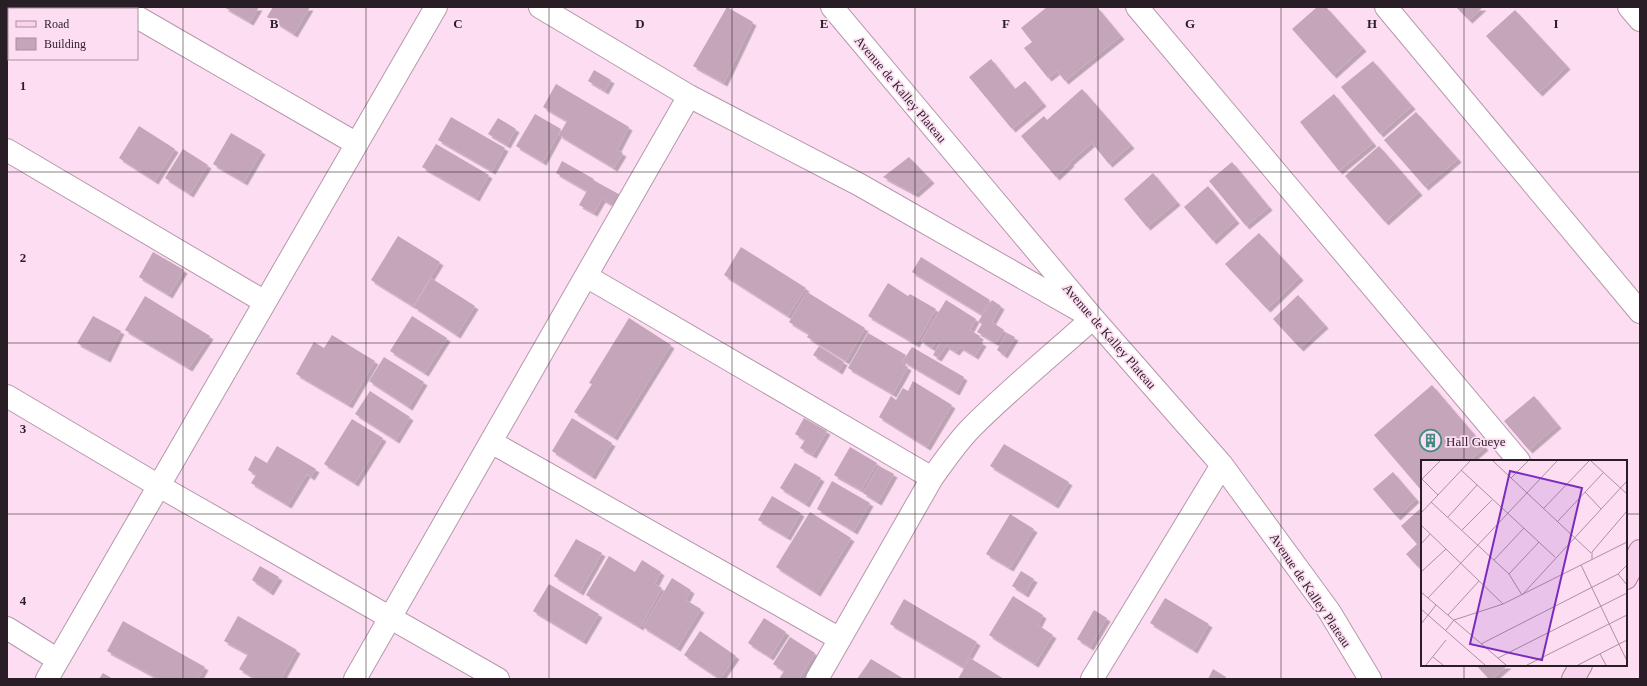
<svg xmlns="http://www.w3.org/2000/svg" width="1647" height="686" viewBox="0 0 1647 686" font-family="'Times New Roman',serif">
<defs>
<filter id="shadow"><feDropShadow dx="3.5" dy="3.5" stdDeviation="0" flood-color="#0004"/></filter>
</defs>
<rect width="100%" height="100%" fill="#fdddf2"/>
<!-- building -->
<path fill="#c4a5ba" filter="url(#shadow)" d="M224 7H259L250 22Z
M273 7H310L294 34 267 17Z
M727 7 753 22 724 83 693 66Z
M1047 7H1097L1121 36 1065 81 1057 71 1048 78 1024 48 1032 42 1021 28Z
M1317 7H1326L1363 48 1333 75 1292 29Z
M1456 7H1483L1469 20Z
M1515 10 1567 66 1539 93 1486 36Z
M991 59 1015 89 1025 81 1043 103 1012 129 969 77Z
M1373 61 1412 106 1380 134 1341 87Z
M594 70 611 80 605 91 588 81Z
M556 84 629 127 617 150 623 153 614 168 559 135 567 121 543 107Z
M1082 89 1131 145 1109 164 1092 143 1070 162 1071 163 1056 177 1021 136 1044 116 1047 120Z
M1334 94 1373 143 1339 171 1300 122Z
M1416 112 1458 159 1425 187 1384 140Z
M535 114 561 129 543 162 516 146Z
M451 117 505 148 492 171 438 140Z
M498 118 516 129 507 145 488 134Z
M139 126 175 149 155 181 119 158Z
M231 133 262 151 244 182 213 164Z
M436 144 489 175 476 198 422 167Z
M1379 146 1419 192 1385 222 1345 176Z
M183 149 208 165 190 194 165 178Z
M909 157 931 180 915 194 883 177Z
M562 161 594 179 593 180 626 198 620 209 602 199 594 213 579 205 587 191 556 173Z
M1232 162 1269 207 1246 226 1209 181Z
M1153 173 1177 202 1147 227 1124 199Z
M1208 186 1236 220 1213 241 1184 207Z
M1259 233 1300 277 1267 309 1225 264Z
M398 236 440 262 413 306 371 280Z
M741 247 806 288 788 316 724 275Z
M153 252 184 270 169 295 139 277Z
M921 257 990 300 981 314 912 272Z
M431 278 475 306 457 335 414 307Z
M888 283 908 296 910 294 936 309 916 344 868 316Z
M807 292 865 328 846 361 807 337 809 334 789 322Z
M1298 295 1325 325 1300 348 1273 319Z
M145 296 210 336 189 368 125 330Z
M946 300 976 319 970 330 980 336 978 340 983 343 975 356 960 347 956 352 946 346 938 358 933 355 940 343 936 341 932 348 921 341Z
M992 300 1001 306 992 322 1004 330 996 343 977 332 982 324 978 322Z
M93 316 121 331 107 359 77 343Z
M412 316 447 338 425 373 390 351Z
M629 318 671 345 614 437 574 412 592 384 589 383Z
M868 333 906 355 901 363 908 367 893 394 848 368Z
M1007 333 1015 337 1004 355 997 350Z
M332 335 375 361 349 405 296 374 314 342 324 348Z
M819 346 844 362 839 371 813 355Z
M912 347 964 377 956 392 903 361Z
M384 357 424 382 409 407 369 381Z
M913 381 952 405 927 447 879 417 891 396 896 400 903 388 908 391Z
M1432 385 1485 447 1469 461H1422L1421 490 1374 435Z
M370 391 410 417 396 440 355 414Z
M1534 396 1558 425 1529 450 1504 421Z
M572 418 612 443 592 476 552 451Z
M804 418 827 431 813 455 800 448 805 440 795 434Z
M352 419 383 438 355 483 324 464Z
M1004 444 1069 482 1055 505 990 466Z
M277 446 316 469 311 477 307 474 288 505 251 483 256 475 248 470 255 456 267 463Z
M850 447 877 463 861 490 834 475Z
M795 463 821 478 806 504 780 488Z
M879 466 894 474 878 502 863 493Z
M1393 472 1416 499 1397 517 1373 489Z
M832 481 870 503 854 531 817 509Z
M772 496 801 513 787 537 758 520Z
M1422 507V564L1418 567 1406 554 1417 544 1401 526Z
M810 512 851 538 817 593 776 567Z
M1010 514 1034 529 1010 568 986 554Z
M576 539 602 553 580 592 554 576Z
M609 556 635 572 642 560 661 572 655 584 662 588 640 627 586 595Z
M260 566 279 577 270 592 252 580Z
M1021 571 1034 579 1025 594 1012 586Z
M672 578 691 590 686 600 701 609 677 648 643 627Z
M549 584 599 614 583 641 533 611Z
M1013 596 1043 615 1038 625 1053 635 1035 664 989 635Z
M1165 598 1209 624 1194 650 1150 623Z
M904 599 977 642 963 667 890 624Z
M1094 610 1107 618 1090 647 1077 639Z
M238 616 297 650 281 679H256L239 669 248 654 224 641Z
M764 618 786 632 770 657 748 643Z
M123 621 205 667 198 679H159L107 651Z
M700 631 736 656 720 679 684 655Z
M790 637 815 653 799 679H779L784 671 773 664Z
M970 658 1004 679H958Z
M871 659 904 679H857Z
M1476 665H1508L1492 679H1489Z
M1213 669 1226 677 1225 679H1208Z
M103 673 113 679H99Z"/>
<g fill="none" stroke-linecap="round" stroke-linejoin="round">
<defs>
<path id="minor" d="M120 7 123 9
M540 7 689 96 860 185 1093 318C1053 354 1010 389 972 427 957 442 945 460 932 478L817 679
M832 7 1093 318 1222 465 1329 611 1370 679
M1137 7 1519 461
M1386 7 1640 312
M1629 7 1640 20
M137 17 357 144
M7 150 265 302
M586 276 932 478
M7 396 159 486 498 679
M491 442 840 639
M7 628 58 660
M47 679 436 7
M355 679 689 96
M1092 679 1222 465"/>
<path id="major" d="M1626 578 1640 551
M1573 679 1581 665"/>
</defs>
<!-- minor casing -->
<use href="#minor" stroke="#b698ad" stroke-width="24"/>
<!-- major casing -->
<use href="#major" stroke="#ae80a0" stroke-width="24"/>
<!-- minor -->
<use href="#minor" stroke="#fff" stroke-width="22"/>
<!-- major -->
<use href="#major" stroke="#f9d2ee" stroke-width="22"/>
</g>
<!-- grid -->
<path fill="none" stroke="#2a1e26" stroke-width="1" stroke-opacity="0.55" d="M183 7V679M366 7V679M549 7V679M732 7V679M915 7V679M1098 7V679M1281 7V679M1464 7V461M7 172H1640M7 343H1640M7 514H1422M1626 514H1640M1464 665V679"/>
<!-- icons -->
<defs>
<symbol id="building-ring" viewBox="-11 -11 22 22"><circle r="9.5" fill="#fdddf2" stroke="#438a83" stroke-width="1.5"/><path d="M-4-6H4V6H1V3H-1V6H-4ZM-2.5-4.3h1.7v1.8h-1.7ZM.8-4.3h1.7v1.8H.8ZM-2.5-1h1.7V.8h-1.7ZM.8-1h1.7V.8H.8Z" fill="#438a83"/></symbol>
</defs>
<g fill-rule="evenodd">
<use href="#building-ring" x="1418" y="428" width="25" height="25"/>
</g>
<g text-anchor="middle" stroke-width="3.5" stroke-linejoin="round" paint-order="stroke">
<!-- street labels -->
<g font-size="13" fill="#2a1e26" stroke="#fdddf2">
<text transform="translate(901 89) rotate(50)" y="5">Avenue de Kalley Plateau</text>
<text transform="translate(1110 336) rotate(49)" y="5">Avenue de Kalley Plateau</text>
<text transform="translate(1311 590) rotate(56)" y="5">Avenue de Kalley Plateau</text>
</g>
<!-- poi labels -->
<g font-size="13" fill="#2a1e26" stroke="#fdddf2" text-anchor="start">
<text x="1446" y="446">Hall Gueye</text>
</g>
</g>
<!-- overview -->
<g transform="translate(1421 460)">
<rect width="206" height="206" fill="#fdddf2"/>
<path fill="none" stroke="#a991a0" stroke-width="1" d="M72 1 170 93M170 1 206 34M40 10 134 97M0 18 17 35M90 18 107 1M0 20 19 1M164 32 180 49M10 42 88 114 101 135 206 21M123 48 168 1M0 53 49 1M27 57 56 25M137 61 182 13M0 65 82 144M41 70 71 40M0 84 9 74M171 99V92L206 51M73 100 103 68M160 105 206 201M0 112 25 89M88 114 118 82M197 114 206 125M0 132 85 205M7 138 136 1M0 149 64 205M27 155 58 121M33 160 82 144 206 82M0 164 15 145M25 170 33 160M60 184 197 114 206 105M179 194 185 205M12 197 22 205M77 198 206 133M5 205 25 180M106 205 206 155M157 205 206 180"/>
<path fill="#7b2cbf" fill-opacity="0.15" stroke="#7b2cbf" stroke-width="2" d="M89 11 161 28 121 200 49 184Z"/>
<rect width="206" height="206" fill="none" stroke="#2a1e26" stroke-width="2"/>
</g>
<g font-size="13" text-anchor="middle" font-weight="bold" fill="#2a1e26" stroke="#fdddf2" stroke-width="3.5" stroke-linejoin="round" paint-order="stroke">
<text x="274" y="28">B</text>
<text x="458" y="28">C</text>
<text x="640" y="28">D</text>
<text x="824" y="28">E</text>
<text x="1006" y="28">F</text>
<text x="1190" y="28">G</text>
<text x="1372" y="28">H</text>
<text x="1556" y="28">I</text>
<text x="23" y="90">1</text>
<text x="23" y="262">2</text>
<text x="23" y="433">3</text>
<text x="23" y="605">4</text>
</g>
<!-- border -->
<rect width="1647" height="686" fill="none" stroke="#2a1e26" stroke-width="16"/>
<!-- legend -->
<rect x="8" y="8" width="130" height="52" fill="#fdddf2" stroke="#a991a0"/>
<rect x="16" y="21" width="20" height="6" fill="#f9d2ee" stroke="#a991a0"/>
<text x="44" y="28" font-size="12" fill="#2a1e26">Road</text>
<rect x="16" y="38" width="20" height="12" fill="#c4a5ba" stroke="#a991a0"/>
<text x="44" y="48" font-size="12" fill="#2a1e26">Building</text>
</svg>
